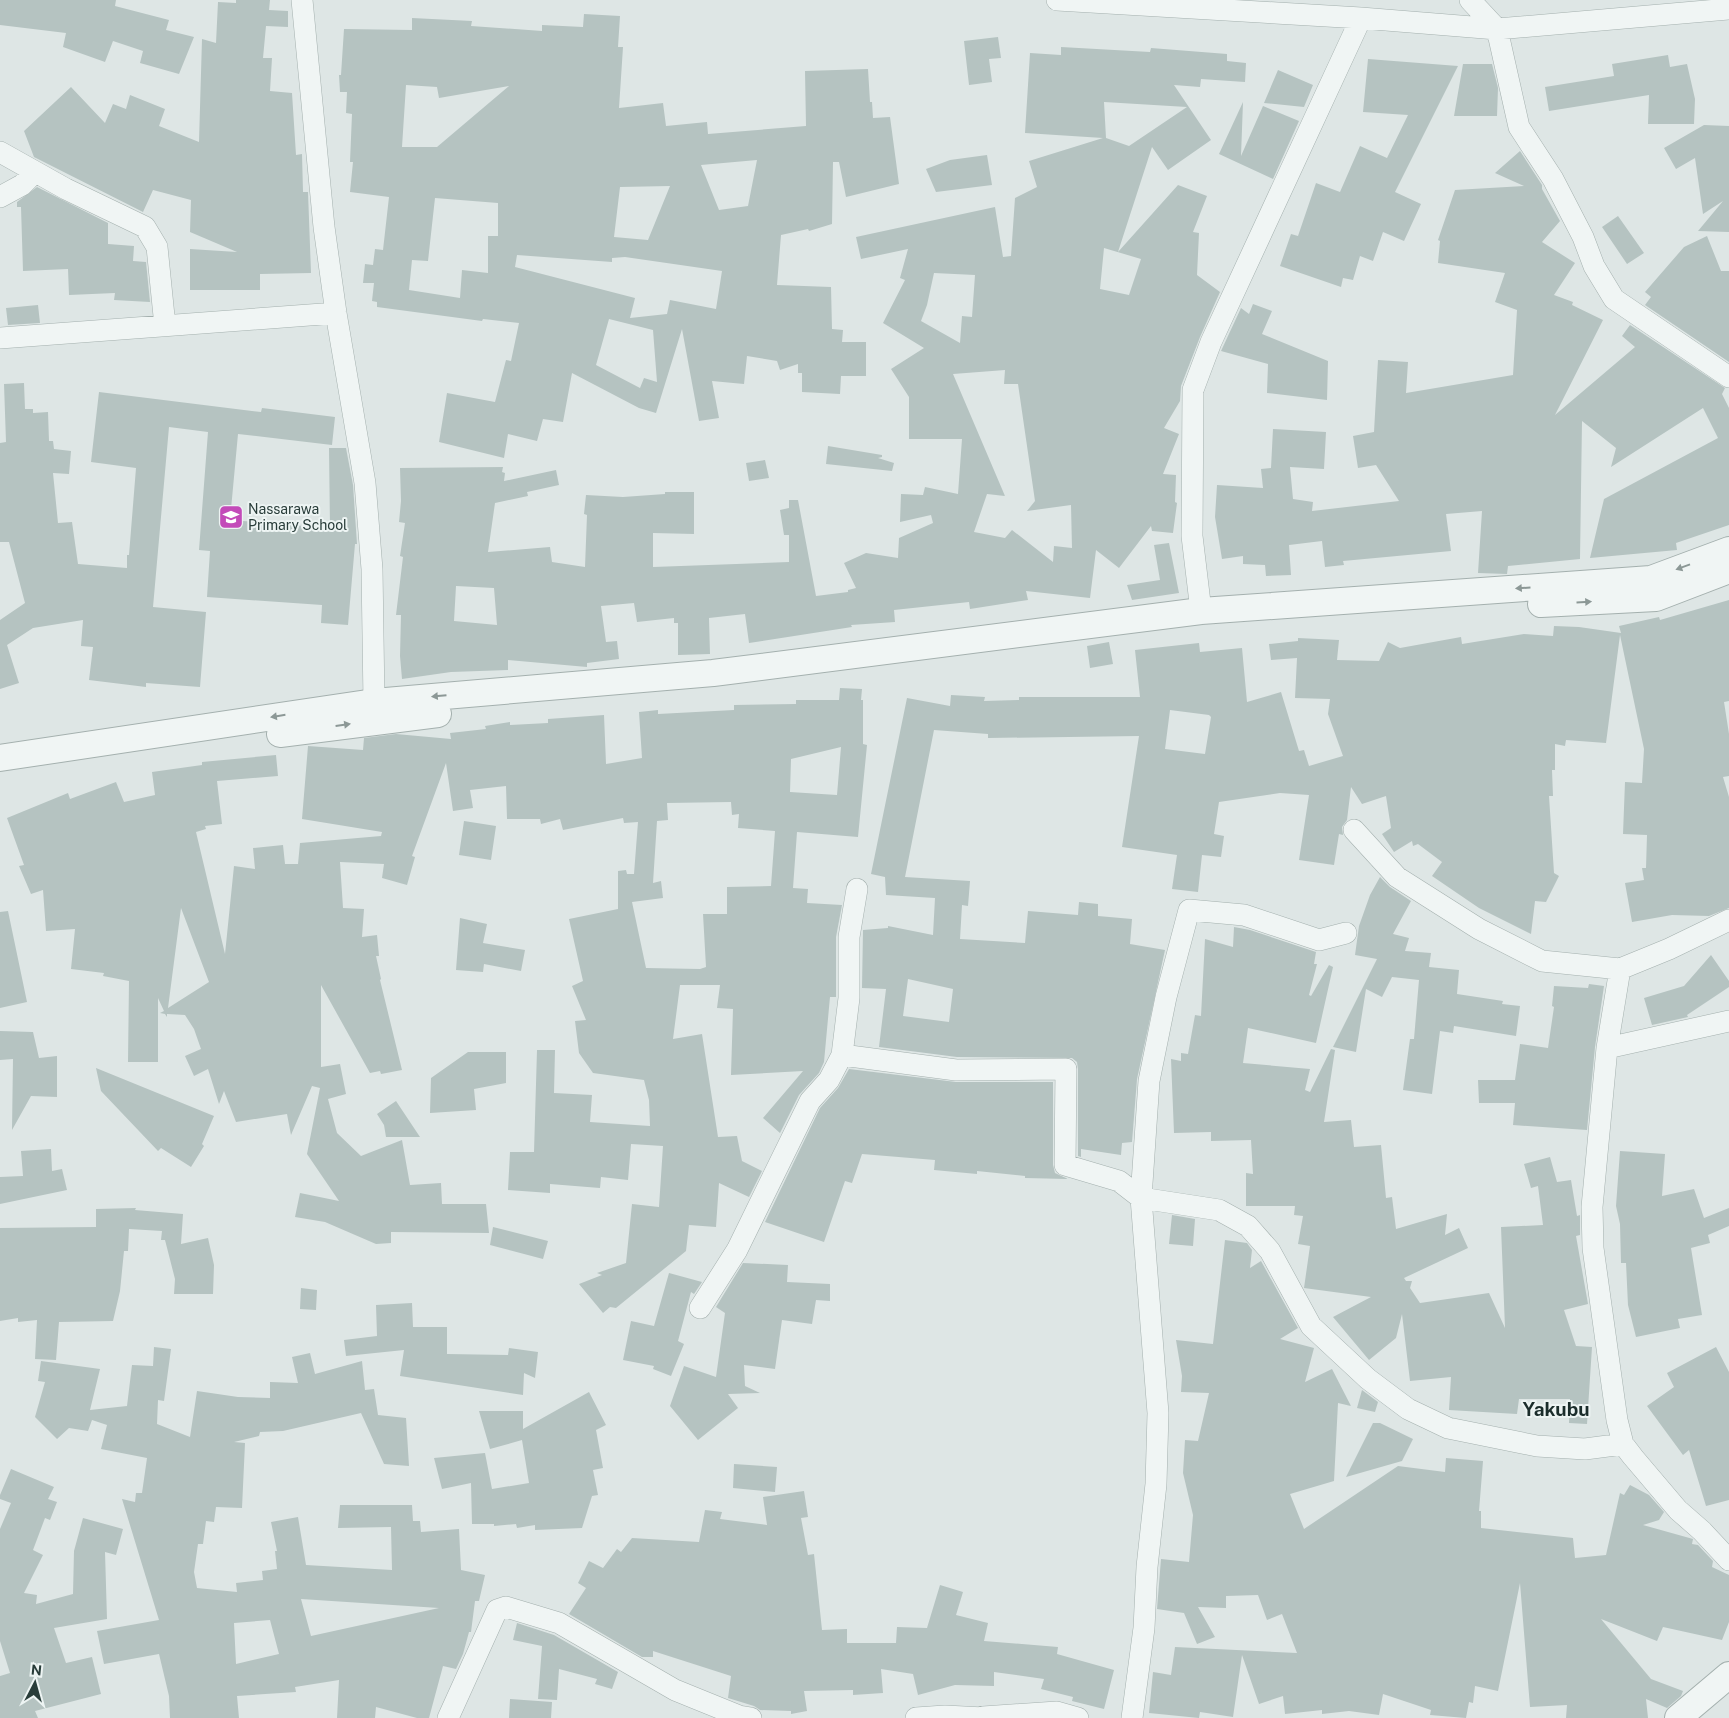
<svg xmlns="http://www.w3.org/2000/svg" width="1729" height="1718" viewBox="0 0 1729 1718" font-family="'Public Sans',sans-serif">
<rect width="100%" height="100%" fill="#dee6e5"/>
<!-- building -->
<path fill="#b5c3c1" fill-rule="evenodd" d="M0 0H116L115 6 169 20 166 30 194 37 179 74 140 63 143 51 113 41 105 62 63 47 66 33 0 25Z
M236 0H270L269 10 288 11V27L266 26 263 58H272L270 91 292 93 296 155 302 154 303 192H308L311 273 260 274V290H190V249L237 252 190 232 191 200 153 190 143 212 34 157 24 131 71 87 105 123 113 104 126 109 130 95 165 109 159 126 199 142 202 39 216 43 218 2 236 3Z
M584 14 620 16 618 47H623L619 108 663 103 666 126 707 122 708 134 806 126 805 71 868 69 870 102H872L873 118 890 117 899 184 846 197 839 162H833L832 224 809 231 808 229 781 235 777 285 831 287 832 329 843 330 842 342H866V376H841L840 394 802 392V373H798V364L780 370 777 361 747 356 744 384 712 381 719 418 699 421 682 329 656 413 639 408 572 373 563 422 543 419 537 441 508 434 504 458 439 442 447 393 495 402 506 360 511 361 519 323 483 319 482 321 377 307V302L372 301 374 283H363L365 264 373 265 375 249 383 250 389 197 350 192 353 162H350L352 114 346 113 347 92H340L339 75H341L344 29 412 30V18L472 21 471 26 542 31V25L583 27ZM406 85 437 87 439 98 509 86 437 147H402ZM757 160 748 206 719 210 701 165ZM670 186 648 240 614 237 620 187ZM435 198 498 203V236H488V273L462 270 460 298 409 290 412 260 428 261ZM517 255 612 262V258L625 257 722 271 716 309 670 300 667 314 630 318 635 298 515 267ZM609 319 653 330 657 382 644 378 640 388 596 365Z
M998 37 1001 58 989 59 992 82 969 85 964 41Z
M1061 47 1150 52 1151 48 1227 54V61L1246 63 1245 82 1201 79 1200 87 1174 85 1211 140 1168 170 1152 147 1118 252 1178 185 1207 196 1193 232 1199 233 1197 275 1220 292 1200 337 1181 386 1180 401 1164 428 1179 434 1163 474 1176 475 1175 502 1177 503 1173 533 1152 531 1151 526 1119 568 1096 550 1090 598 1026 591 1028 600 970 609 969 602 894 610 895 622 851 625 852 627 749 643 745 614 709 618 710 654 678 655V623H674V618L637 622 634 603 601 606 606 642 617 641 619 659 587 663V667L508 660V670L451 672 402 679 400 656 401 615H396L403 557 400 556 405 523 399 522 401 501 400 468 503 467 502 472 505 473 504 481 556 470 559 485 527 492 528 496 495 503 488 552 550 547 552 562 585 567 587 515 584 514 586 495 623 497 665 494V492H694V534L653 533V567L789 562V535H784L780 510 789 508V500H798L816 596 848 592V590L856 588 844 563 866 553 898 558 899 538 933 523 931 515 900 522 901 494 923 495 925 487 958 494 962 439H909V397L891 369 924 348 883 323 905 280 900 278 908 249 861 259 856 237 995 207 1003 257 1011 256 1015 198 1037 187 1029 161 1103 138 1025 133 1030 53 1061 55ZM1104 102 1187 107 1129 146 1106 138ZM1104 248 1141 259 1129 295 1100 289ZM934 273 975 275 972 317 962 316 960 343 921 321 927 305ZM1005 370 1004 384H1018L1035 501 1027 511 1071 505 1072 548 1054 546 1053 562 1012 530 1005 538 974 532 987 494 1005 496 953 374ZM456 586 494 588 497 625 454 621Z
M1668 55 1670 67 1687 64 1695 99 1694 124H1648L1649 95 1549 111 1545 87 1614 76 1612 64Z
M1368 59 1458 66 1395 192 1421 204 1404 241 1383 232 1373 261 1360 256 1353 280 1343 278 1341 287 1280 266 1291 234 1298 236 1316 183 1340 192 1360 146 1387 158 1408 115 1363 112Z
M1463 64H1492L1498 88 1497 116H1454Z
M1278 70 1313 85 1304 107 1264 103Z
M1243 102 1241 156 1263 106 1299 121 1273 179 1219 154Z
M1704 125 1729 126V232L1698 231 1723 201 1703 214 1695 158 1676 169 1664 148Z
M1520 151 1542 185V189L1560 221 1542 242 1575 263 1554 295 1573 302 1572 305 1603 320 1555 415 1635 347 1622 336 1630 325 1725 388 1722 394 1729 408V525L1676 543 1677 550 1590 558 1604 499 1718 438 1703 408 1611 467 1616 448 1582 421 1580 559 1508 566 1507 574 1478 573 1482 511 1446 514 1451 551 1343 561 1344 565 1325 567 1322 541 1289 545 1291 575 1266 576 1265 565 1243 564V556L1222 559 1215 517 1217 485 1263 488 1261 469 1271 468 1273 429 1326 432 1324 469 1290 467 1293 499 1313 502 1312 511 1399 501 1376 465 1358 468 1353 436 1374 432 1378 360 1408 362 1406 393 1513 375 1517 310 1495 302 1505 273 1438 263 1440 241 1438 240 1455 190 1524 186 1495 173Z
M987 155 992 185 936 192 926 169 950 160Z
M37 187 108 223V244L134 246 133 261 146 262 150 302 114 300 115 293 69 295 68 269 23 271 21 207H17V202Z
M1618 216 1644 253 1627 264 1602 227Z
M1707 236 1721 271H1729V362L1645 305 1651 297 1645 292 1684 247Z
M1253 304 1272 311 1262 334 1328 361 1327 400 1267 393 1268 364 1221 351 1241 308 1249 314Z
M38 305 40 323 8 325 6 308Z
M24 383 25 409H33V413L48 412 49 441H53L54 449 71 451 69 474 53 473 58 523 72 522 78 564 127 568V555H129L136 468 91 462 99 392 261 412 262 408 335 417 332 445 238 434 230 520 330 528 329 448H346L353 485 357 544H355L348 625 321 623 322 605 207 597 210 551 199 550 208 432 169 427 153 607 206 612 200 687 146 683V687L89 680 93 647 81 646 83 620 33 628 7 645 19 683 0 689V620L25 603 9 542H0V443L6 442 4 384Z
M828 446 882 455V457L878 458 894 463 892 471 826 464Z
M765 460 769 478 749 481 746 463Z
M1169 543 1179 593 1132 600 1127 585 1160 580 1154 545Z
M1729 600V701L1724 702 1729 734V776L1723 777 1729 797V908L1709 916 1672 915 1632 922 1625 883 1644 880 1642 868H1646L1647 835 1623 834 1625 782 1642 783 1644 749 1620 635 1606 743 1566 740 1565 746 1555 744V770H1552L1553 796H1549L1554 873 1559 876 1546 902 1535 901 1531 934 1479 908 1432 876 1442 862 1418 844 1413 846 1412 841 1394 852 1382 834 1391 828 1386 796 1362 804 1351 787 1347 820 1342 827 1343 835 1339 834 1334 865 1299 860 1309 795 1280 793 1219 802 1214 834 1224 836 1221 857 1202 855 1198 892 1172 889 1177 855 1122 847 1139 736 988 738V734L934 730 905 877 970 881 968 906 962 905 960 939 1025 943 1028 911 1078 915 1079 902 1098 904V916L1132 919 1130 944 1165 950 1137 1079 1132 1142 1122 1143 1121 1155 1081 1149V1157L1078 1156V1069L1077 1062 1072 1058 957 1057 879 1047 886 989 862 988 863 930 888 928V926L933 935 935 898 886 895 885 877 871 874 907 698 950 706 951 695 985 697 984 701 1019 700V697H1140L1135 650 1199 643 1200 652 1242 648 1247 702 1281 692 1299 751 1304 750 1309 766 1343 756 1328 714 1330 699 1295 698 1297 658 1271 660 1269 644 1298 641V638L1339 640 1337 660 1379 661 1388 642 1400 648 1461 637 1462 644 1524 634 1553 636 1554 626 1579 627 1621 633 1619 626 1659 617 1660 620ZM1170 710 1209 715 1211 717 1205 754 1165 749ZM908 979 953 989 949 1022 903 1016Z
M1109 642 1113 664 1090 668 1087 646Z
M840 688 862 689 861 700H863V744L867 745 858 837 797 832 793 888 808 889 807 903 842 905 836 937V997H830L824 1062 819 1073 799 1095 780 1133 763 1118 803 1071 731 1075 733 1009 717 1008 720 985H680L673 1039 702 1034 718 1137 737 1136 742 1161 762 1171 749 1197 719 1183 716 1227 689 1225 686 1251 616 1308 610 1307 603 1313 579 1284 602 1275 597 1273 626 1263 632 1204 659 1207 663 1146 631 1144 628 1180 601 1177 600 1188 550 1184V1193L508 1190 510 1152H534L537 1050H555L554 1093 592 1095 590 1122 650 1126 649 1100 644 1080 593 1073 579 1053 575 1021 586 1020 572 986 583 981 569 919 618 909V871L626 870 627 874H634L638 822 624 823 623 818 563 830 560 819 541 824 540 819H507L506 786 470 790 473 808 453 811 446 763 412 856 415 857 407 885 382 878 384 864 340 862 343 908 364 909 362 937 377 935 379 956H376L381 979 380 980 402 1070 381 1074 380 1071 370 1073 321 985V1067L340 1064 346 1094 328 1099 337 1133 361 1156 402 1140 410 1185 441 1183 442 1204H486L489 1233 391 1232V1243L376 1244 325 1222 295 1217 300 1193 339 1201 307 1154 320 1088 312 1086 291 1135 287 1114 236 1122 224 1091 219 1104 208 1069 194 1076 185 1056 201 1049 194 1029 185 1015 167 1014V1017L165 1014 160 1013 164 1011 158 998V1062H128L129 981 103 976 104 973 71 969 75 929 46 931 43 890 31 894 19 866 24 865 7 818 68 793 70 799 116 782 124 802 155 795 152 772 202 765V762L276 755 278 776 217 781 222 824 205 826 206 829 196 832 225 954 234 866 255 869 253 848 283 845 285 864H298L300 843 381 836 382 832 302 819 308 746 363 750 364 738 396 734 451 739 450 733 486 729 485 726 510 722V725L548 723V719L604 715 606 764 642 758 639 712 658 710V714L734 710V705L796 704V700H839ZM841 747 837 795 790 792 791 759ZM731 802 732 815 739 814 738 828 775 831 771 886 727 887V914H703L706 967 700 969 646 968 632 902 663 898 661 881 653 883 657 821 668 820 667 803ZM181 908 209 982 168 1008Z
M464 821 496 826 491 860 459 855Z
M1380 877 1390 887 1411 901 1393 934 1409 938 1405 951 1431 953 1429 967 1459 970 1457 994 1503 1001 1502 1004 1520 1006 1516 1036 1454 1026 1453 1033 1440 1031 1432 1094 1403 1090 1410 1039H1414L1419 980 1392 977 1382 997 1366 989 1356 1052 1333 1047 1377 959 1355 955 1359 926 1370 895Z
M8 911 27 1002 0 1008V912Z
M460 918 487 924 483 943 525 950 521 971 484 964 483 972 456 970Z
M1234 927 1250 930 1316 952 1314 964H1317L1309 995 1311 996 1329 965 1333 967 1316 1043 1248 1028 1243 1063 1310 1069 1305 1090 1310 1092 1331 1049 1335 1050 1324 1122 1351 1120 1354 1147 1381 1145 1386 1198 1392 1197 1396 1229 1447 1214 1445 1235 1459 1228 1468 1248 1404 1278 1406 1281H1412L1410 1288 1420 1303 1489 1293 1505 1328 1501 1227 1543 1225 1538 1186 1531 1188 1524 1164 1550 1157 1557 1182 1571 1180 1577 1216 1580 1215V1235L1576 1236 1588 1304 1564 1310 1576 1346 1592 1347 1587 1424 1569 1423 1570 1399H1519L1517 1414 1449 1410 1451 1377 1410 1381 1402 1314 1396 1338 1369 1360 1333 1317 1371 1297 1304 1288 1310 1246 1298 1244 1303 1216 1294 1215 1295 1206H1246V1173L1253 1174 1251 1140 1211 1141V1132L1174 1133 1171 1059 1181 1061V1053L1188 1054 1195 1015 1201 1016 1205 939 1233 947Z
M1711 955 1729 981V987L1687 1015 1688 1017 1652 1025 1644 998 1684 986Z
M1589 984 1604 986 1595 1047 1587 1130 1513 1125 1515 1103H1479L1478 1080H1515L1520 1044 1548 1048 1554 1007 1552 1006 1554 986 1588 988Z
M0 1031 33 1032 39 1058 57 1056V1097L31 1096 12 1130 13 1059 0 1060Z
M468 1052H506V1083L474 1089 476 1110 430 1113 431 1078Z
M96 1068 214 1116 202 1144 204 1146 191 1167 161 1148 158 1151 101 1091Z
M849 1069 956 1082H1053V1165L1055 1173 1068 1179 1025 1178V1176L977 1171V1174L934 1170 935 1160 862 1154 852 1183 845 1181 824 1242 765 1222 820 1108 838 1088Z
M396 1101 420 1137H386L384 1125 377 1114Z
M51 1149 52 1171 62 1169 67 1190 0 1204V1177L23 1176 21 1151Z
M1620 1151 1665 1154 1662 1196 1694 1189 1704 1218 1729 1208V1226L1708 1235 1710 1243 1691 1248 1702 1315 1678 1319 1680 1328 1636 1337 1628 1305 1626 1263H1621L1620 1224 1616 1206Z
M136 1208 135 1210 183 1214 181 1244 208 1238 214 1265 213 1294H174L175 1279 165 1240H161L162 1231 129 1229 128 1251H124L120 1291 113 1321 59 1322 56 1360 35 1359 37 1320 18 1322V1318L0 1321V1228L96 1227V1209Z
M1172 1215 1195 1219 1193 1246 1169 1244Z
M493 1227 548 1241 543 1259 490 1245Z
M1225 1240 1247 1243 1252 1250 1250 1268 1261 1261 1298 1328 1280 1339 1314 1348 1305 1382 1332 1369 1351 1406 1338 1403 1334 1481 1290 1494 1304 1529 1398 1466 1445 1472 1446 1458 1483 1461 1479 1511H1481V1528L1573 1538 1575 1558 1606 1555 1620 1493 1624 1495 1630 1485 1649 1495 1664 1512 1659 1520 1643 1525 1693 1539 1692 1544 1698 1545 1713 1561 1712 1567 1729 1575V1622L1722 1640 1663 1627 1657 1641 1601 1619 1651 1679 1683 1691 1681 1696 1667 1708 1646 1699 1648 1718H1566L1567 1705 1530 1707 1520 1583 1498 1691 1475 1686 1473 1703 1469 1702 1466 1718 1430 1715 1431 1710 1383 1694 1379 1715 1349 1711 1322 1714V1710L1285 1714 1283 1696 1259 1704 1242 1655 1233 1717 1200 1712 1199 1718 1149 1713 1153 1672 1171 1675 1175 1647 1297 1653 1282 1614 1267 1620 1258 1595 1226 1596V1608L1198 1607 1215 1637 1197 1644 1184 1613 1157 1609 1161 1559 1189 1562 1193 1515 1183 1473 1185 1440 1198 1441 1209 1393 1181 1392 1182 1376 1176 1340 1213 1344Z
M743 1263 788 1265 787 1282 830 1284V1301L816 1300 812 1324 782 1320 775 1369 744 1365 745 1386 760 1393 728 1394 738 1408 698 1440 670 1406 684 1366 716 1377 725 1313 716 1307Z
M669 1273 702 1282 694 1294 691 1292 678 1341 684 1344 671 1376 653 1369 654 1366 623 1360 631 1321 654 1326Z
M301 1288 317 1290 316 1310 300 1309Z
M412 1303 413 1327H447V1354L508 1355 509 1348 538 1352 535 1378 524 1373 523 1395 400 1376 404 1350 346 1356 344 1340 377 1336 376 1305Z
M154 1347 171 1349 164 1401 158 1400 157 1424 190 1437 197 1391 238 1397 270 1398V1382L298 1383 292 1357 310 1353 315 1374 362 1361 365 1390 374 1389 378 1415 406 1418 409 1466 384 1464 361 1413 283 1431 260 1432 259 1436 234 1442 245 1443 242 1508 216 1507 214 1522 206 1521 203 1544H198L194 1572 197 1588 237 1592 236 1583 263 1580 262 1571 277 1569 275 1551H277L271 1522 298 1517 306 1565 392 1570 391 1527 338 1528 340 1505H412L413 1521H420L421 1532 459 1529 461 1570 485 1575 479 1601H475L471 1632H469L463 1654 456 1669 443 1666 429 1718H417L376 1707 375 1718H337L339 1680 295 1687 296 1692 237 1696 239 1718H170L169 1696 159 1654 104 1664 97 1631 159 1620 122 1499 135 1502 136 1493H142L147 1458 101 1449 107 1425 92 1420 88 1431 69 1428 57 1439 35 1417 45 1382 38 1381 41 1361 100 1369 90 1410 127 1406 132 1365 153 1366ZM301 1599 439 1608 311 1636ZM270 1620 279 1654 236 1664 234 1623Z
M1716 1347 1729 1372V1500L1706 1506 1689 1450 1683 1455 1647 1406 1674 1387 1667 1373Z
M1362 1390 1378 1402 1375 1412 1357 1408Z
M589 1392 606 1425 596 1430 603 1468 593 1470 598 1495 592 1496 582 1528 535 1530V1525L517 1528 516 1524 494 1526V1524H472L471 1483 442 1489 434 1458 485 1453 492 1489 529 1483 522 1440 490 1449 479 1411H523V1429Z
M1373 1423H1380L1413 1439 1402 1461 1346 1477Z
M734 1464 777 1467 775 1492 733 1488Z
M11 1469 54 1487 48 1499 57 1502 50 1520 45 1518 33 1550 43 1555 24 1593 37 1595 36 1604 73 1594 74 1551 83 1518 123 1529 116 1555 105 1552 107 1619 54 1628 66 1663 92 1657 101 1694 35 1711 38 1718H0V1676L10 1673 0 1641V1529L11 1503 0 1499V1495Z
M804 1491 808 1517 801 1518 808 1555 814 1554 822 1630 847 1629V1643H896L897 1627 927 1628 940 1585 963 1592 956 1615 988 1623 984 1641 1058 1647 1057 1654 1114 1670 1104 1709 1072 1701 1073 1697 1041 1689 1044 1679 994 1672V1686L955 1685 918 1695 913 1674 881 1669 883 1693 853 1695V1690L804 1691 807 1711 791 1714V1711L760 1710 754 1706 728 1698 731 1676 653 1651V1657H642L569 1614 586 1588 578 1583 589 1561 603 1568 617 1549 621 1552 632 1538 699 1542 705 1510 722 1512 720 1519 767 1525 763 1497Z
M517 1623 554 1635 618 1672 612 1689 595 1684 597 1679 559 1669 557 1700 538 1699 542 1646 513 1640Z
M510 1699 552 1702 551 1718H509Z"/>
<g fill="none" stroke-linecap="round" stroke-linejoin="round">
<defs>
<path id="minor" d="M302 0 324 227 336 313 365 483 372 569 374 702
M1057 0 1361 18 1497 29 1729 9
M1470 0 1497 29 1519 127 1553 179 1583 237 1594 266 1614 299 1729 377
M0 152 66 189 145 227 157 247 165 326
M0 197 22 185 35 172
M0 338 336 313
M1201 611 1192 536 1193 390 1211 342 1361 18
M1354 830 1397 877 1479 929 1542 961 1620 969
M857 889 849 937V998L842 1055 956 1070 1066 1069 1065 1165 1119 1181 1141 1198 1219 1210 1248 1226 1270 1251 1311 1326 1368 1379 1408 1409 1448 1428 1537 1446 1585 1449 1623 1444
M1729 920 1669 949 1620 969 1607 1048 1592 1207 1593 1248 1617 1420 1623 1444 1633 1457 1678 1510 1702 1531 1729 1560
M1607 1048 1729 1021
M700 1308 737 1250 810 1101 829 1080 842 1055
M983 1717 1057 1712 1078 1718
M448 1718 497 1610 506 1607 559 1623 675 1690 739 1716 751 1718
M916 1718 945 1716 984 1718
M1132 1718 1144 1628 1147 1567 1156 1484 1158 1413 1141 1198 1149 1081 1166 997 1189 910 1244 915 1319 940 1346 933"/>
<path id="tertiary" d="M1541 604 1656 598 1729 570
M280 734 438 714
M0 758 374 702 713 673 1201 611 1651 579 1729 550
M1678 1718 1729 1675"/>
</defs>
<!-- minor casing -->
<use href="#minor" stroke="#a4b0ae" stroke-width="22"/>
<!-- tertiary casing -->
<use href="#tertiary" stroke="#a4b0ae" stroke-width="28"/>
<!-- minor -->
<use href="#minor" stroke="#f0f5f4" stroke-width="21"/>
<!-- tertiary -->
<use href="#tertiary" stroke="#f0f5f4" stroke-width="26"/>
</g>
<!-- one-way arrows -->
<defs><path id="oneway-solid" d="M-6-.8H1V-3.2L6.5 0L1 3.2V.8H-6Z" transform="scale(1.25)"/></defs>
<g fill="#8c9896">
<use href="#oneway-solid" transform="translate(1683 567) rotate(160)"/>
<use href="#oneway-solid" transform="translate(1523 588) rotate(176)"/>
<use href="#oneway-solid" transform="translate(1584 602) rotate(-3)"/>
<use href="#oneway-solid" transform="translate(439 696) rotate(175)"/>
<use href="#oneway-solid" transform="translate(278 716) rotate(171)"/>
<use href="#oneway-solid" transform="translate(343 725) rotate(-8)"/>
</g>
<!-- icons -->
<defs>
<symbol id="school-square" viewBox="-11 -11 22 22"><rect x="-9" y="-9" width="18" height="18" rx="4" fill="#c34bb9" stroke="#edf4f3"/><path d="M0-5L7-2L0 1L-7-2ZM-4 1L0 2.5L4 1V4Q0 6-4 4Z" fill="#fff"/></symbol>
</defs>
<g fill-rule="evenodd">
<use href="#school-square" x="217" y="503" width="28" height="28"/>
</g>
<g text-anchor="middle" stroke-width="4" stroke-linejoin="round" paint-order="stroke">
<!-- poi labels -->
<g font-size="14" fill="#283c39" stroke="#edf4f3" text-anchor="start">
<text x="248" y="514">Nassarawa<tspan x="248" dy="16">Primary School</tspan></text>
</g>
<!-- district labels -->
<g font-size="19" font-weight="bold" fill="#1b2d2b" stroke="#edf4f3">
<text x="1556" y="1416">Yakubu</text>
</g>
</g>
<!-- north arrow -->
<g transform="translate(35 1683) rotate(6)" stroke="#edf4f3" stroke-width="4" paint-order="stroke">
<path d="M0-4L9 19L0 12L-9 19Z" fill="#283c39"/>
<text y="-8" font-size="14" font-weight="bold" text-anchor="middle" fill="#283c39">N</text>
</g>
</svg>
